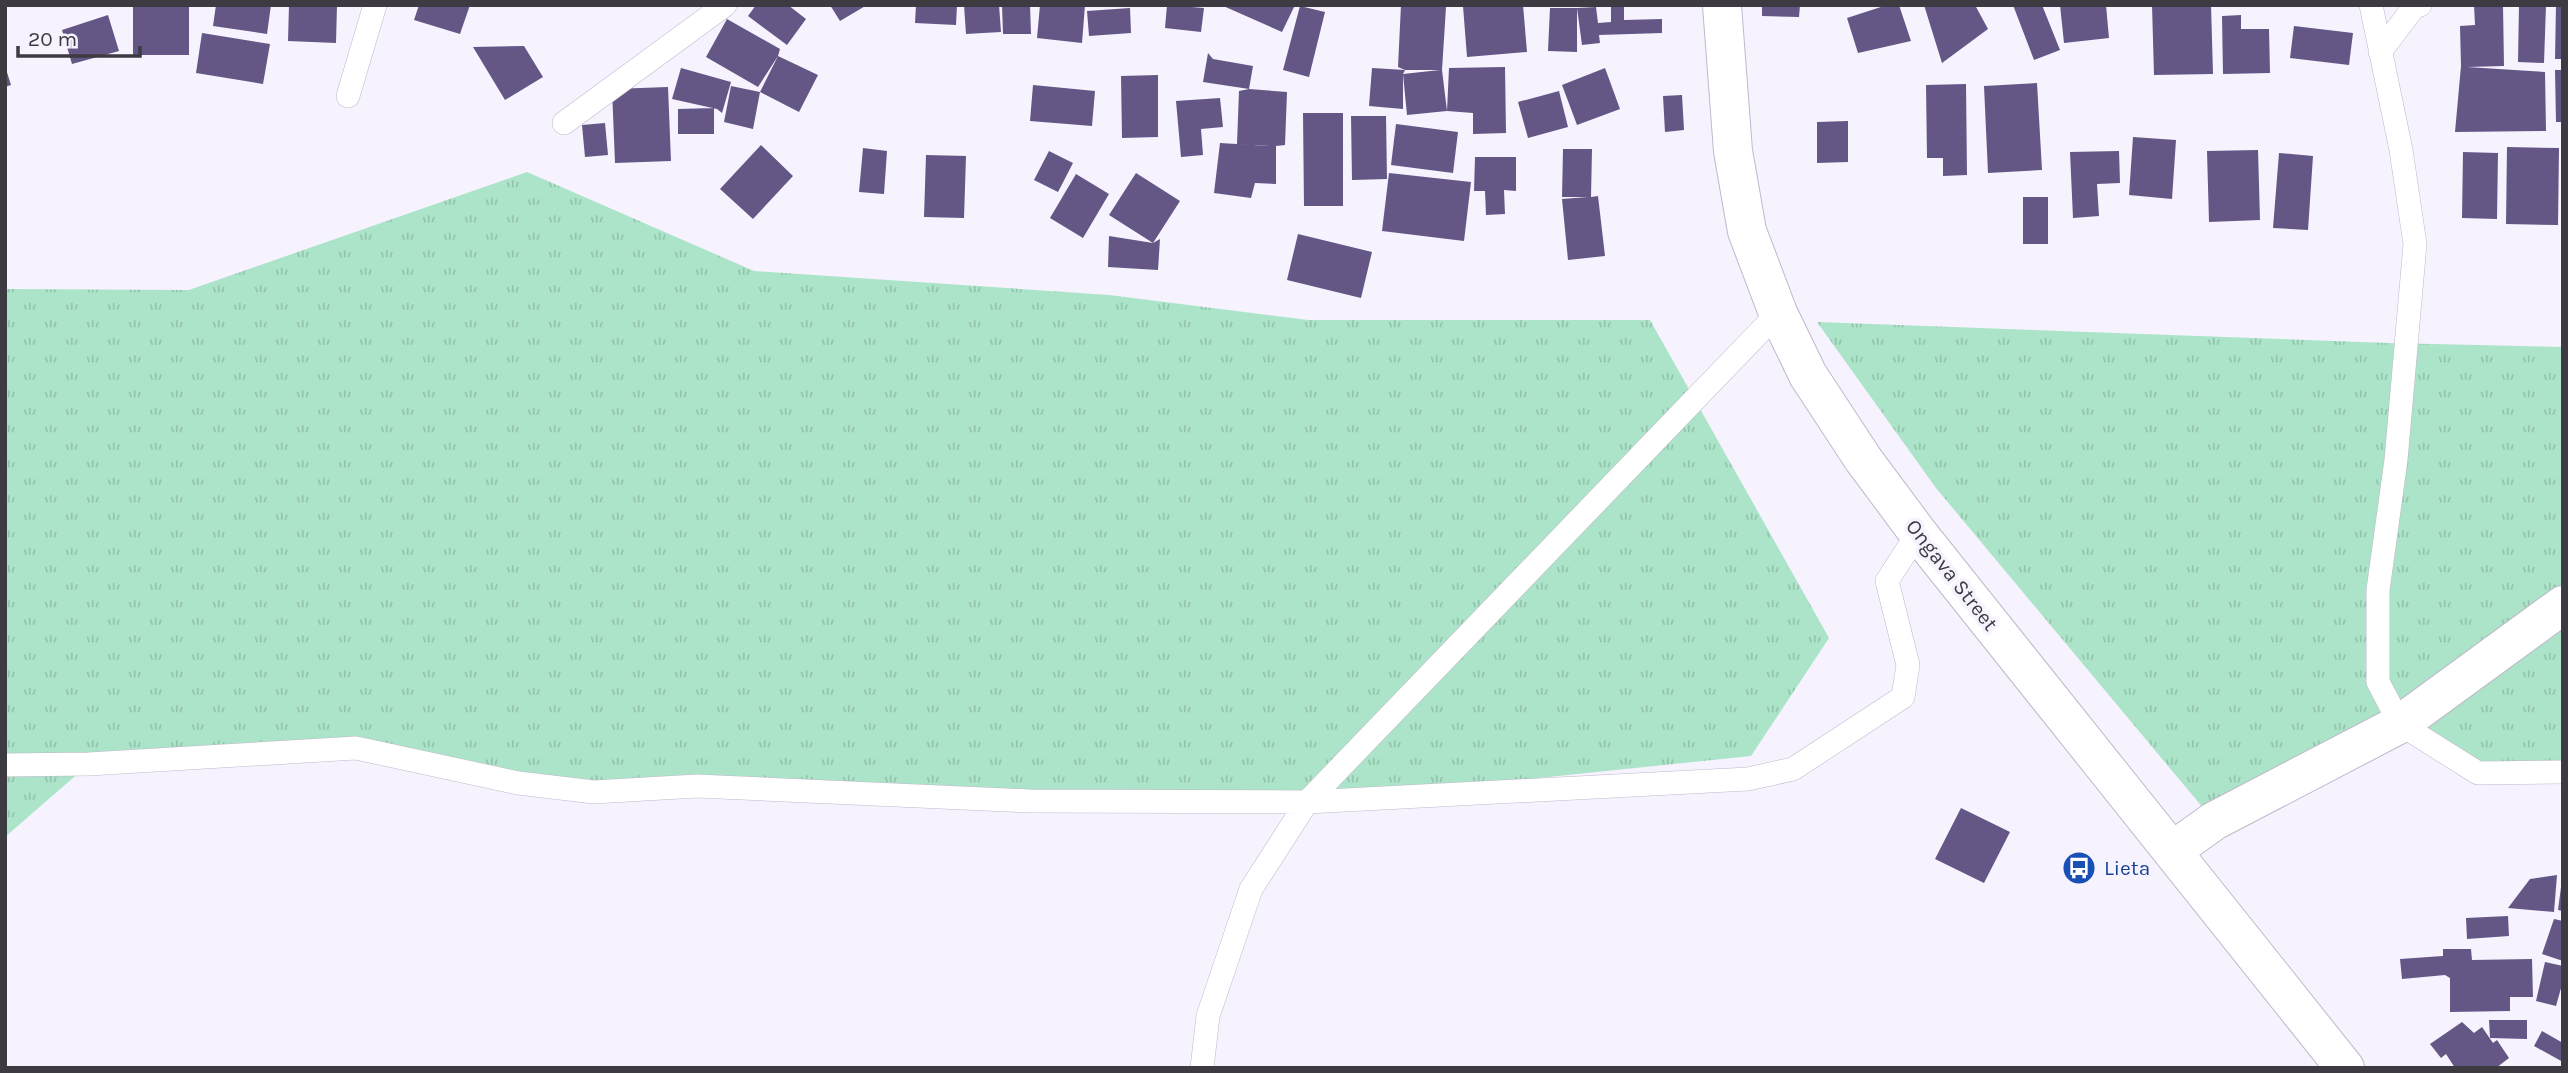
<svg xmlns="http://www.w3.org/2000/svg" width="2568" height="1073" viewBox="0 0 2568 1073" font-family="Karla,sans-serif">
<defs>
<pattern id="grass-tufts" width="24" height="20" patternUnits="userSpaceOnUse" patternTransform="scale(1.75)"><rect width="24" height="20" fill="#abe4c8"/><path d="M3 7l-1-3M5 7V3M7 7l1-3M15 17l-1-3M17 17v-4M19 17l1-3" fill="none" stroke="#94c4ad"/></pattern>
</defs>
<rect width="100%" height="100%" fill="#f6f2fe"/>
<!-- grass -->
<path fill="url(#grass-tufts)" d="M527 172 754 271 1109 295 1308 320H1650L1829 638 1751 756 1307 802 594 792 356 748 89 764 5 837V289L189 290Z
M1817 322 2388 343 2563 347V772L2478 773 2400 724 2214 821 1936 488Z"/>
<!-- building -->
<path fill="#645785" d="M133 5H189V55H133Z
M216 5H271L267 34 213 26Z
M289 5H337L336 43 288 41Z
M419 5H470L460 34 414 20Z
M756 5H788L806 19 787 45 748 16Z
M830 5H867L840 21Z
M916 5H957L956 25 915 23Z
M964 5H999L1001 32 966 34Z
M1002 5H1030L1031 34H1003Z
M1040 5H1085L1082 43 1037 38Z
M1167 5 1204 8 1201 32 1165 28Z
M1221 5H1295L1282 32Z
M1401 5 1446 7 1442 70 1447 111 1407 115 1403 74 1440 70H1405L1398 67Z
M1471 5H1523L1527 52 1467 57 1463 6Z
M1611 5H1624V20L1662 19V33L1599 35 1600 43 1582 45 1577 8 1596 7 1598 23 1611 22Z
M1762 5H1800L1799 17 1762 16Z
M1887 5H1899L1911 41 1858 53 1847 18Z
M1924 5H1975L1988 29 1942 63Z
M2013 5H2042L2060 50 2034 60Z
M2060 5H2106L2109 38 2064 43Z
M2152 5H2211L2213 74 2154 75Z
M2474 5H2503L2504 66 2467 67 2545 72 2546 131 2455 132 2461 66 2460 26 2475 25Z
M2519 5H2546L2544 63 2518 62Z
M2556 5H2563V59H2555Z
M1300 6 1325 12 1309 77 1283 70Z
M1130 8 1131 33 1089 36 1087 11Z
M1550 8H1577V52L1548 51Z
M108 15 119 51 72 64 62 30Z
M2241 15V29H2269L2270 73 2223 74 2222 16Z
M727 19 780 49 778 56 758 87 706 57Z
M2294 26 2353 33 2349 65 2290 58Z
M202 33 270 44 263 84 196 73Z
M524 46 543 77 505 100 473 47Z
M1208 53 1213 59 1253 66 1249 89 1203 82Z
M778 56 818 75 799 112 760 92Z
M5 66 11 85 5 87Z
M1505 67 1506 133 1473 134V113L1447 111 1449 68Z
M681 68 731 82 722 113 717 109 672 99Z
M1372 68 1405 70 1403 74V109L1369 106Z
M1605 68 1620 109 1577 125 1562 85Z
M2555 70H2563V122H2556Z
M1158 75V137L1122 138 1121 76Z
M2037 83 2042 170 1988 173 1984 86Z
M1966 84 1967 175 1943 176V158H1927L1926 85Z
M1033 85 1095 91 1092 126 1030 121Z
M731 86 760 92 753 129 724 122Z
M668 87 671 161 615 163 612 89Z
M1249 89 1287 92 1285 145 1276 146V184L1255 183 1251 198 1214 193 1220 143 1269 146 1237 144 1239 91Z
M1559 91 1568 127 1528 138 1518 102Z
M1682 95 1684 130 1665 132 1663 96Z
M1220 98 1223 127 1201 129 1203 155 1181 157 1176 101Z
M714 108V134H678V109Z
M1303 113H1343V206H1304Z
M1351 116H1386L1387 179 1352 180Z
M1848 121V162L1817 163V122Z
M605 123 608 155 585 157 582 125Z
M1396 124 1458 132 1453 173 1391 165Z
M2133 137 2176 140 2172 199 2129 195Z
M761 145 793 176 753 219 720 189Z
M2507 147 2559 148 2558 225 2506 224Z
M863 148 887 151 884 194 859 192Z
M1563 149H1592L1591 197 1598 196 1605 256 1568 260 1562 199 1588 197H1562Z
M2258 150 2260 220 2209 222 2207 151Z
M1049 151 1073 163 1058 192 1034 180Z
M2119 151 2120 183 2097 184 2099 216 2073 218 2070 152Z
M2463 152 2498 153 2497 219 2462 218Z
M2279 153 2313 156 2308 230 2273 228Z
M926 155 966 156 964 218 924 217Z
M1475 157H1516V191L1504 190 1505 214 1486 215 1485 191H1474Z
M1136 173 1180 201 1153 243 1109 215Z
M1389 173 1471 182 1464 241 1382 231Z
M1076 174 1109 194 1083 238 1050 218Z
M2023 197H2048V244H2023Z
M1298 234 1372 252 1361 298 1287 280Z
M1109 236 1153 243 1160 239 1158 270 1108 267Z
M1961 808 2010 832 1984 883 1935 859Z
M2557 875 2554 912 2508 908 2530 879Z
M2561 887H2563V911L2558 910Z
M2508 916 2509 936 2467 939 2466 918Z
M2554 919 2563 921V961L2542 954Z
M2443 949H2471L2472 960 2532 959 2533 997H2510V1011L2450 1012V978L2445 975 2402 979 2400 959 2443 956Z
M2545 962 2563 966V981L2556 1006 2536 1001Z
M2489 1020H2527V1039L2490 1038Z
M2462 1022 2474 1033 2482 1027 2493 1043 2497 1040 2509 1058 2496 1068H2455L2446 1054 2441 1058 2430 1044Z
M2542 1031 2563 1043V1062L2534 1046Z"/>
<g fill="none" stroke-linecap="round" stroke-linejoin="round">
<defs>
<path id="service" d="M2371 5 2401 150 2415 244 2396 460 2378 590V682L2400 724 2478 773 2563 772
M2380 52 2414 7 2420 5
M348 96 375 5
M564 123 725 5
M5 765 89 764 356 748 518 783 594 792 697 786 1030 801 1307 802 1748 779 1793 769 1903 697 1908 665 1887 581 1918 533
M1202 1068 1208 1016 1251 889 1307 802 1778 313"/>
<path id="minor" d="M2172 851 2214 821 2400 724 2563 605"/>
<path id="tertiary" d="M1722 5 1733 151 1747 231 1778 313 1808 375 1863 459 1918 533 2345 1068"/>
</defs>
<!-- service casing -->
<use href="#service" stroke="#bfb9cb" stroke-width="24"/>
<!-- minor casing -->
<use href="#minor" stroke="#bfb9cb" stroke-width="40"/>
<!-- tertiary casing -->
<use href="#tertiary" stroke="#bfb9cb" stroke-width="40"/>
<!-- service -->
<use href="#service" stroke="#fff" stroke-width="23"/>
<!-- minor -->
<use href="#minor" stroke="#fff" stroke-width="38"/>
<!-- tertiary -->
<use href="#tertiary" stroke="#fff" stroke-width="38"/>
</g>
<!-- icons -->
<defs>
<symbol id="bus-disc" viewBox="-11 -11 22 22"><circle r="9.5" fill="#1a4fb4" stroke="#f6f2fe"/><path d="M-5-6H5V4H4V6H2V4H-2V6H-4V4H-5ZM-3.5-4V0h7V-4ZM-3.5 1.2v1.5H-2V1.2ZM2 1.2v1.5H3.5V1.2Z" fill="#fff"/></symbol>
</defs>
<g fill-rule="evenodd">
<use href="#bus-disc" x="2060" y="849" width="38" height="38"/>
</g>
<g text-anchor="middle" stroke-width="7" stroke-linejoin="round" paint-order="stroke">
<!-- street labels -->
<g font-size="21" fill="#3d3a42" stroke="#f6f2fe">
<text transform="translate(1952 575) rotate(52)" y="7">Ongava Street</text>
</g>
<!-- transit labels -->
<g font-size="21" fill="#164399" stroke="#f6f2fe" text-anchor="start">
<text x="2104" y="875">Lieta</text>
</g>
</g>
<!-- border -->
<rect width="2568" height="1073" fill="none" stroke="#3d3a42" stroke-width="14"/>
<!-- scale -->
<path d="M18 46v10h122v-10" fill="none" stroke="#3d3a42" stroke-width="3.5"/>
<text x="28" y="46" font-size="21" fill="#3d3a42" stroke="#f6f2fe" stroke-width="5" paint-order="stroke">20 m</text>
</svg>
